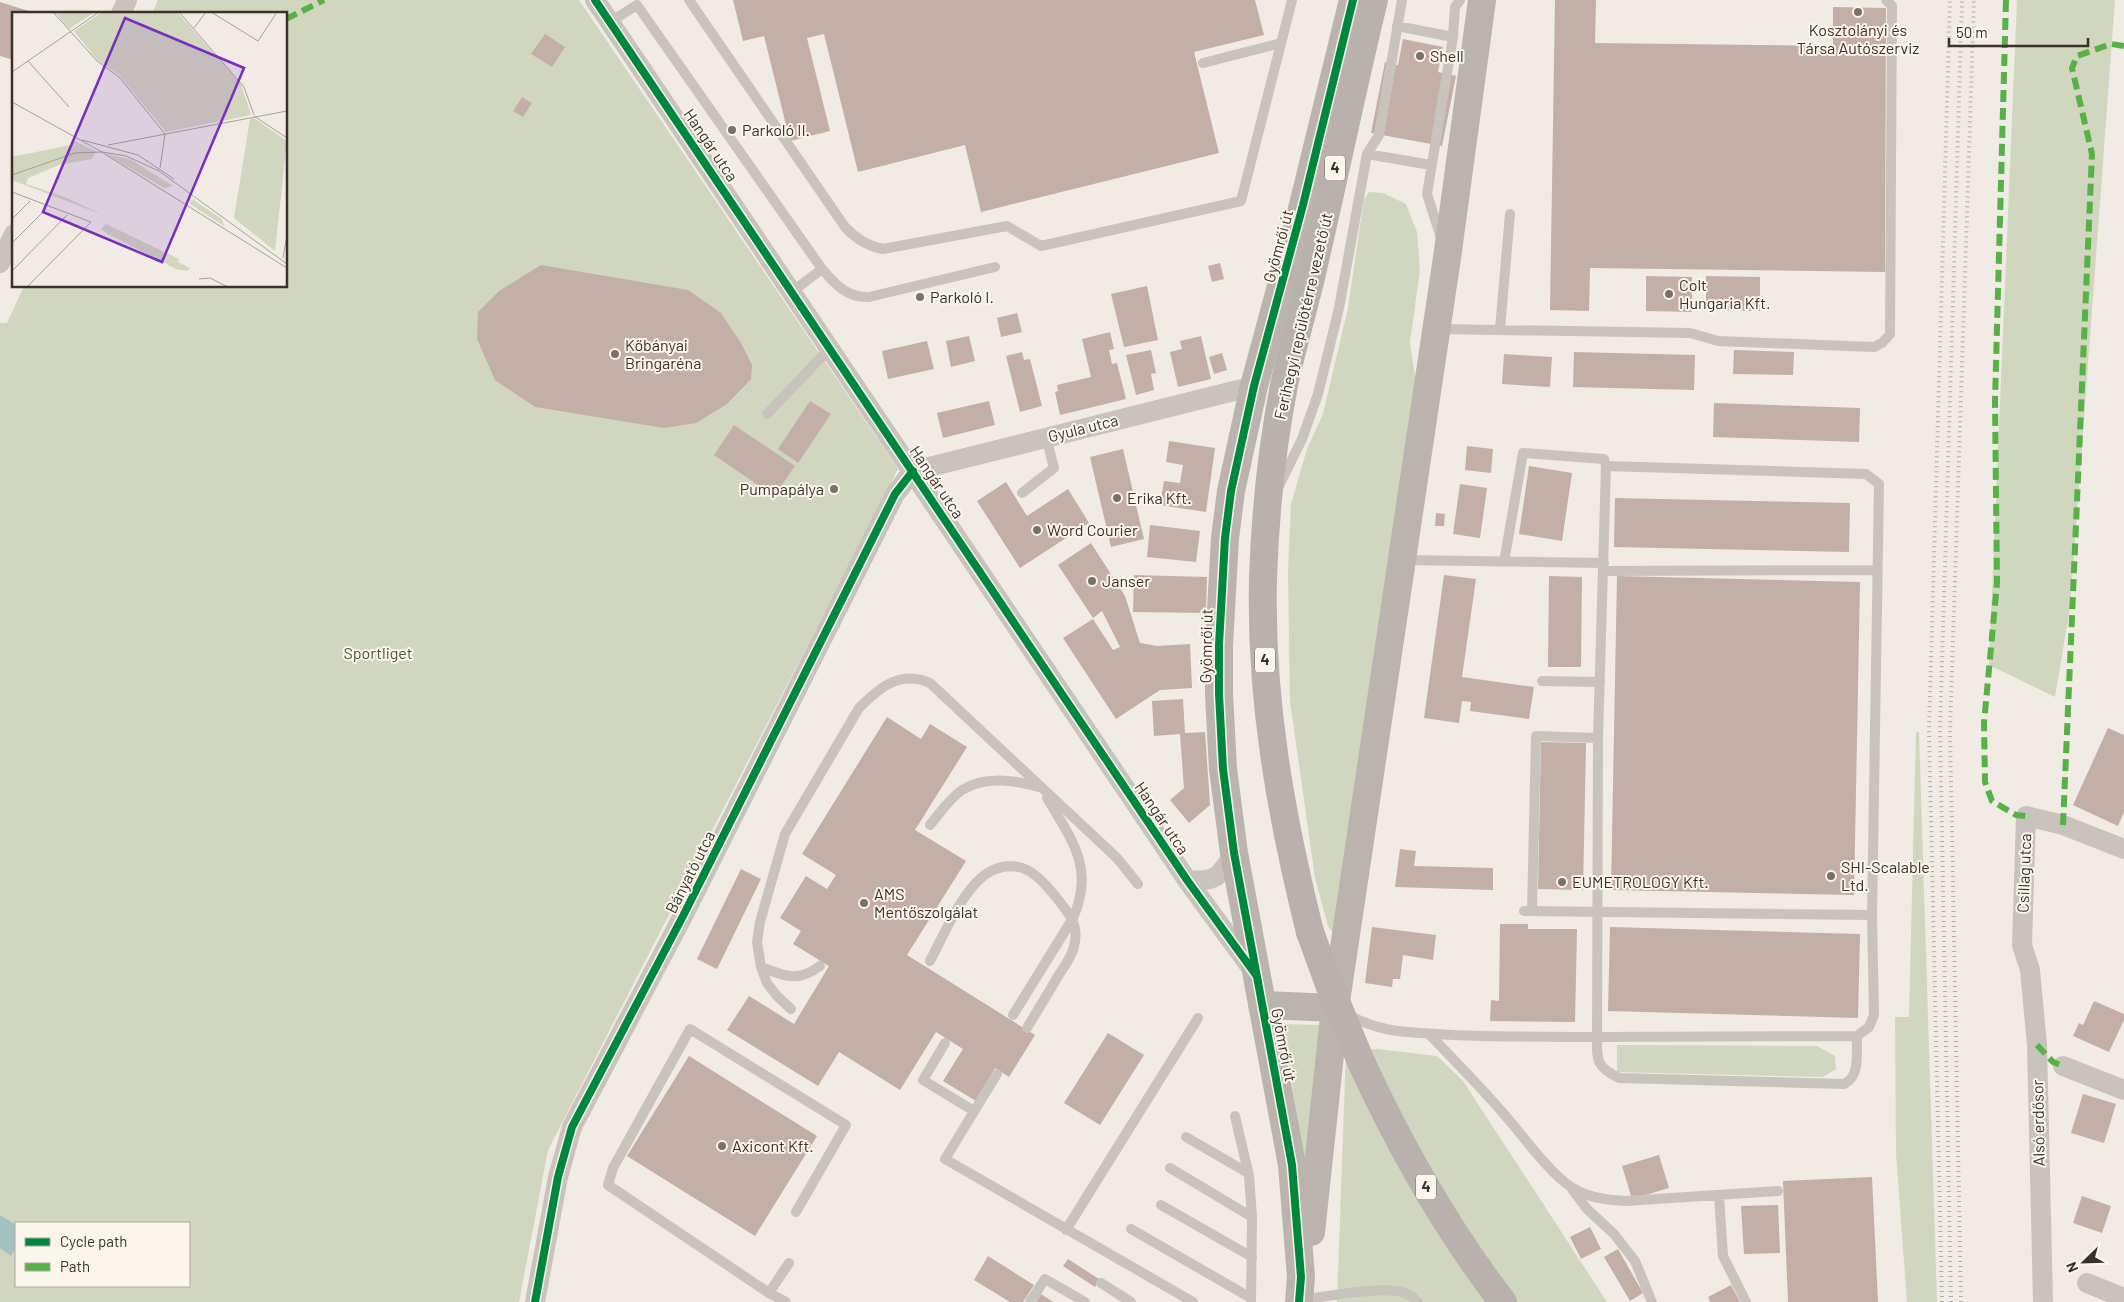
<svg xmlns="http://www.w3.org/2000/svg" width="2124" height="1302" viewBox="0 0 2124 1302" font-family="Barlow,sans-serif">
<rect width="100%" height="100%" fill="#f0ebe5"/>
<!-- green -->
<path fill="#d1d6bf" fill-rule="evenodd" d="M158 0H579L898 469 548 1150 519 1302H0V323H7L24 286H286V14H152ZM16 1223H189V1286H16Z
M2017 0H2115L2070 608 2055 697 1989 665Z
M1369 192 1383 193 1406 204 1417 232 1420 270 1410 342 1415 378 1336 938 1328 926 1315 878 1290 701 1288 572 1291 504 1307 449 1323 414 1348 308 1364 199Z
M1916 732H1919L1937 1302H1907L1896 1153 1895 1017H1909Z
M1279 1024 1321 1025 1306 1156 1302 1158 1290 1069 1284 1044 1278 1030Z
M1617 1045 1817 1046 1835 1056 1836 1069 1823 1077 1617 1072Z
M1377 1049 1437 1056 1463 1081 1607 1302H1337L1346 1051Z"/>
<!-- water -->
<path fill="#a1c2c1" d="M0 1215 16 1225V1248L11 1256 0 1248Z"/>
<!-- building -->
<path fill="#c3afa7" d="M733 0H1255L1264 35 1194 52 1219 153 981 212 965 145 858 172 824 34 807 38 830 131 790 141 764 36 743 41Z
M1555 0H1596L1595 43 1833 46V7L1886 8 1885 272 1590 268 1589 311 1550 310Z
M0 2 35 13 14 14V60L0 56Z
M545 34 565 47 552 67 531 54Z
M1403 39 1443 47 1438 72 1456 76 1442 146 1371 133 1385 62 1398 65Z
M522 97 532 103 523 117 513 111Z
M1220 263 1224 279 1212 282 1208 266Z
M541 265 688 290 721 313 741 343 752 365 751 379 727 404 696 423 664 428 535 407 495 380 477 339 478 312 499 291Z
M1646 276 1692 277V312L1646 311Z
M1706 276 1760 277V311L1706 310Z
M1147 286 1158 340 1124 347 1111 294Z
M1017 313 1022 332 1001 337 997 318Z
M1110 332 1114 349 1109 350 1112 364 1117 363 1126 399 1060 415 1055 392 1058 391 1057 385 1091 377 1082 339Z
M969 336 975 361 951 367 946 341Z
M1201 336 1211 379 1178 387 1170 352 1182 349 1180 341Z
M927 341 934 369 888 379 882 351Z
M1151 350 1156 373 1151 374 1154 390 1136 395 1126 355Z
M1734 350 1794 352 1793 375 1733 374Z
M1022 352 1024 360 1030 359 1042 406 1020 412 1006 356Z
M1574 352 1695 355 1694 390 1573 387Z
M1222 353 1227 370 1214 374 1209 357Z
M1504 354 1552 357 1550 387 1502 384Z
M810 401 831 414 798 463 778 449Z
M989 401 995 425 943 438 937 413Z
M1714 403 1860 408 1859 442 1713 437Z
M734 425 795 466 774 496 714 455Z
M1169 441 1215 448 1206 512 1160 505 1164 481 1180 483 1183 465 1166 462Z
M1467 446 1493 449 1491 473 1465 470Z
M1123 449 1144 539 1111 547 1090 457Z
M1529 466 1572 473 1562 541 1519 534Z
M1006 482 1027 516 1068 489 1089 523 1020 568 977 501Z
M1460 484 1487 488 1480 538 1453 534Z
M1615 498 1850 503 1849 552 1614 547Z
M1436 513 1445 514 1444 526H1435Z
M1150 525 1200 531 1196 562 1147 557Z
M1091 543 1125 596 1140 643 1157 646 1190 644 1192 688 1160 690 1116 719 1063 638 1093 619 1113 650 1120 647 1102 611 1093 618 1058 565Z
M1134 575 1207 577 1206 613 1133 612Z
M1444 575 1476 579 1462 677 1534 687 1529 719 1470 711 1471 702 1462 701 1459 723 1424 718Z
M1549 576 1582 577 1581 667H1548Z
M1617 576 1860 582 1854 895 1611 890Z
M1183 699 1185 733 1205 732 1210 805 1189 823 1170 800 1184 788 1180 734 1154 736 1152 701Z
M887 717 921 739 930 724 967 747 915 830 966 861 907 955 1035 1035 1009 1077 995 1068 976 1101 943 1081 963 1049 936 1032 900 1090 839 1052 818 1086 727 1030 749 996 794 1024 829 966 793 944 801 931 780 918 806 876 827 889 836 875 802 854Z
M2108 728 2124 735V812L2118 826 2073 805Z
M1541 742 1586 743 1583 890 1538 889Z
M1400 849 1416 851 1414 866 1493 868V890L1395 887Z
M741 869 761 879 717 969 697 959Z
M1500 924H1528V929H1577L1575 1022 1490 1021 1491 1000 1499 1001Z
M1372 927 1436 935 1433 960 1403 955 1400 979H1393L1392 987 1365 983Z
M1610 927 1860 934 1858 1018 1608 1011Z
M2094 1001 2124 1014V1020L2109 1052 2073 1036 2079 1023 2083 1025Z
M1108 1033 1144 1055 1100 1125 1064 1103Z
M689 1056 817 1136 755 1236 627 1156Z
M2083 1094 2116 1104 2104 1143 2071 1133Z
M1659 1155 1669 1188 1632 1199 1622 1166Z
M1872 1177 1878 1302H1788L1783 1181Z
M2082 1196 2111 1206 2102 1233 2073 1223Z
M1778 1205 1780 1253 1744 1254 1741 1206Z
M1590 1227 1601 1249 1581 1259 1570 1237Z
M1618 1249 1643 1293 1630 1301 1604 1257Z
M988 1256 1034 1285 1023 1302H1010L974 1280Z
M1068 1259 1099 1279 1095 1287 1063 1266Z
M1731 1285 1740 1302H1710L1708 1297Z
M1041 1294 1053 1302H1036Z"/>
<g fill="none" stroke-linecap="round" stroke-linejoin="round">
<!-- lane -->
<path stroke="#c9c3be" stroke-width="10" d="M689 0 845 227C856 239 867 246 883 249L1007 226 1041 246 1241 201 1292 0
M610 22 637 5 822 269C835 284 847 298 869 297L995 267
M1397 26 1453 37
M1203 63 1281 43
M1367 154 1431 165
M1441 238 1427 194 1453 37 1455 7 1460 0
M793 291 822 269
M1439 329 1690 333 1718 341 1874 347 1882 343 1890 334 1892 6 1886 0
M1500 329 1510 214
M767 414 831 347
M1278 488 1302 439 1318 394 1339 308 1367 154 1379 135 1402 0
M1022 493 1054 468 1046 437
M1402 560 1604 563
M1504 562 1523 453 1604 459 1606 466
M1604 571 1877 570
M1542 681 1600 682
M930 825C940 813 949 799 962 790 984 776 1015 780 1039 787
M1524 911 1872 915
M1532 911 1536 736 1598 738
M930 961C944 935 964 885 991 871 1021 857 1038 875 1055 896 1068 912 1080 925 1074 946 1072 957 1064 967 1058 976 1048 994 1037 1011 1027 1028
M761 967C785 976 797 983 820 966
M791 1009 777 996 767 983 761 967 757 942 760 922 785 834 859 708C880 687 900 670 930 683L1117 858 1138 884
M1013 1015 1073 918C1095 868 1072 840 1047 798
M1349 1015C1379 1032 1404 1032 1437 1034 1490 1038 1543 1036 1597 1037L1598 738 1606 466 1866 474 1879 484 1872 915 1874 1015 1869 1027 1857 1036 1597 1037C1597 1061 1596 1067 1619 1078L1844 1084C1861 1076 1856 1052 1857 1036
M1429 1034C1456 1062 1484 1090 1509 1120 1526 1140 1550 1173 1571 1187 1588 1198 1607 1200 1626 1201L1778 1191
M945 1043 923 1080 974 1111
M997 1074 945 1159 1193 1302
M1235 1116 1249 1176 1252 1217 1251 1302
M1186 1137 1248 1173
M1170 1168 1252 1217
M1572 1189 1587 1209 1614 1234 1635 1261 1652 1302
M1719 1196 1723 1256 1746 1302
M1161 1205 1252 1257
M1131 1229 1251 1298
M1066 1230 1198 1018
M1101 1283 1131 1302
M769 1293 789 1263
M1300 1300C1325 1297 1380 1286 1402 1292 1409 1294 1413 1297 1418 1302
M786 1302 769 1293 608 1185 613 1168 690 1029 846 1125 796 1212
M1030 1302 1045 1279 1085 1302"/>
<!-- street -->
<path stroke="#c9c3be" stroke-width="20" d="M595 0 1187 880 1255 973
M121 14 127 0
M0 263 14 234
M913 471 1254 386
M1187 880C1216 883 1220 876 1234 853
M2063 1066 2124 1090
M2087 1283 2124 1298
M535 1302 558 1177 572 1127 683 916 895 494 913 471
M2043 1302 2037 1045 2030 970 2022 945 2026 816 2063 825 2124 849"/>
<!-- secondary -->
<path stroke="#bab3ae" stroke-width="28" d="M1262 1005 1335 1008
M1311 1232 1335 1008 1447 258 1482 0
M1299 1302 1301 1277 1292 1165 1234 853 1223 769 1219 694V645L1225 538 1231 491 1254 386 1303 205 1353 0"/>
<!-- primary -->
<path stroke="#b8b1ad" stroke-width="28" d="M1310 932C1281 816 1260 699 1263 579 1265 515 1272 448 1284 385 1293 343 1306 302 1315 260 1335 174 1353 86 1374 0
M1362 1064C1401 1148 1446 1229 1503 1302"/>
<!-- rail -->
<path stroke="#b1aca8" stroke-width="4" stroke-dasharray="1 4" stroke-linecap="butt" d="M1942 1302 1929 731 1950 0
M1951 1302 1940 731 1962 0
M1961 1302 1950 731 1974 0"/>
<!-- primary-bridge -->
<path stroke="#b8b1ad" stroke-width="28" d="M1310 932 1330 987 1362 1064"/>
<!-- quiet -->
<path stroke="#57b246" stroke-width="6" stroke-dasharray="12 6" stroke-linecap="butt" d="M2006 0 1995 401 1997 583 1984 723 1985 782 1992 801 2016 815 2026 816
M286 19 324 0
M2063 825 2092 154 2072 68 2077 56 2111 44 2124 46
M2037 1045 2053 1062 2063 1066"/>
<defs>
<path id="cycleway" d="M595 0 1187 880 1256 975
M535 1302 558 1177 572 1127 683 916 895 494 913 471
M1299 1302 1301 1277 1292 1165 1234 853 1223 769 1219 694V645L1225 538 1231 491 1254 386 1303 205 1353 0"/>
</defs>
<!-- cycleway casing -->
<use href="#cycleway" stroke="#fbf5ee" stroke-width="11"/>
<!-- cycleway -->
<use href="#cycleway" stroke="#00873e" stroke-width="8"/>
</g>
<!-- markers -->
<g fill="#7a716c" stroke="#fbf5ee" stroke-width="2">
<circle cx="1858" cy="12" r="5"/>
<circle cx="1420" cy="56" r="5"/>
<circle cx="732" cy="130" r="5"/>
<circle cx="1669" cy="294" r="5"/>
<circle cx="920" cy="297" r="5"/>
<circle cx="615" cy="354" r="5"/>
<circle cx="834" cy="489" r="5"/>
<circle cx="1117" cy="498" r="5"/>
<circle cx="1037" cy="530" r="5"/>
<circle cx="1092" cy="581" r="5"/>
<circle cx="1831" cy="876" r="5"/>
<circle cx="1562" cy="882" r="5"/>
<circle cx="864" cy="903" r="5"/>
<circle cx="722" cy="1146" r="5"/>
</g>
<g text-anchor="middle" stroke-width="4" stroke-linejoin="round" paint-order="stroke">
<!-- shield labels -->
<g fill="#fbf5ee" stroke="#756b66" stroke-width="1">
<rect x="1325" y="155.5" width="20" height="25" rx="4"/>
<rect x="1255" y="647.5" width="20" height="25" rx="4"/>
<rect x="1416" y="1174.5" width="20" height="25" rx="4"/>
</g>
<g font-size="15" font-weight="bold" fill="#3b302b">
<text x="1335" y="173">4</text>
<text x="1265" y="665">4</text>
<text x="1426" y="1192">4</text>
</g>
<!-- poi labels -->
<g font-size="16" fill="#3b302b" stroke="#fbf5ee" text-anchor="start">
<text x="1858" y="36" text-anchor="middle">Kosztolányi és<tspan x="1858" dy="18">Társa Autószerviz</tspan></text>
<text x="1430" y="62">Shell</text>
<text x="742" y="136">Parkoló II.</text>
<text x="1679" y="291">Colt<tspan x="1679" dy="18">Hungaria Kft.</tspan></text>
<text x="930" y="303">Parkoló I.</text>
<text x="625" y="351">Kőbányai<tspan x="625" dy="18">Bringaréna</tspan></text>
<text x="824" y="495" text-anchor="end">Pumpapálya</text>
<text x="1127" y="504">Erika Kft.</text>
<text x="1047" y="536">Word Courier</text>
<text x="1102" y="587">Janser</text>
<text x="1841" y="873">SHI-Scalable<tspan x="1841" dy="18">Ltd.</tspan></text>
<text x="1572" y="888">EUMETROLOGY Kft.</text>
<text x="874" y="900">AMS<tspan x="874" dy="18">Mentőszolgálat</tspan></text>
<text x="732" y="1152">Axicont Kft.</text>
</g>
<!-- street labels -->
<g font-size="16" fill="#3b302b" stroke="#fbf5ee">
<text transform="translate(711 145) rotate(56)" y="6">Hangár utca</text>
<text transform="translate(1278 246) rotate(-75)" y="6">Gyömrői út</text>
<text transform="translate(1303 316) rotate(-77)" y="6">Ferihegyi repülőtérre vezető út</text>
<text transform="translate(1083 428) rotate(-14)" y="6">Gyula utca</text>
<text transform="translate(937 482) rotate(56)" y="6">Hangár utca</text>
<text transform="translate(1206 646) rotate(-89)" y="6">Gyömrői út</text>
<text transform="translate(1162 818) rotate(56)" y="6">Hangár utca</text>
<text transform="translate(690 872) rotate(-63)" y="6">Bányató utca</text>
<text transform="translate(2024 873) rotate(-88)" y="6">Csillag utca</text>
<text transform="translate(1284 1045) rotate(79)" y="6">Gyömrői út</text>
<text transform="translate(2038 1123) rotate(-91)" y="6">Alsó erdősor</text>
</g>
<!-- park labels -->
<g font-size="16" fill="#4a5a2e" stroke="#fbf5ee">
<text x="378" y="659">Sportliget</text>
</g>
</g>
<!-- overview -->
<g transform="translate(12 12)">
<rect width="275" height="275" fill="#f0ebe5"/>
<path d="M43 0H83L57 17ZM90 0H165L229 72 239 103 154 120 106 62 86 49 62 19ZM242 106 275 129 263 239 222 206 238 107ZM60 128 84 139 80 147 47 153 16 166 14 172 53 185 91 203 0 168V145L58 133ZM94 142 118 147 161 174 152 176ZM178 185 180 190V187L210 207 212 214 178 192ZM94 212 167 247 166 250 178 256 175 259 164 257 96 222 89 217Z" fill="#d1d6bf"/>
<path fill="none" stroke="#a8a09b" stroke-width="1" d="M41 0 85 49 107 65 153 122M167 0 232 75 242 103M199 0 246 29 265 0M182 16 194 0M16 49 57 95M0 60 87 0M0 90 88 139 275 256M242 104 275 126M70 128 126 143 162 167M96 133 275 99M148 156 153 122M0 163 63 141 90 140 114 144 147 159 275 252M0 180 79 210 15 275M0 207 18 189M0 231 34 197M271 246 275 223M0 259 55 203M187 267 198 266 216 275"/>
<path fill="#7b2cbf" fill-opacity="0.15" stroke="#7b2cbf" stroke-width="2.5" d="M113 6 232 56 150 250 31 200Z"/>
<rect width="275" height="275" fill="none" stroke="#3b302b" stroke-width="2.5"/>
</g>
<!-- legend -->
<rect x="15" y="1222" width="175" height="65" fill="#fbf5ee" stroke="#aea6a0"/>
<rect x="25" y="1238" width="25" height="8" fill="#00873e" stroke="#aea6a0"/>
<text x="60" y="1247" font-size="15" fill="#3b302b">Cycle path</text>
<rect x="25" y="1263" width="25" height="8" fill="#57b246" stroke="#aea6a0"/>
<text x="60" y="1272" font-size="15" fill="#3b302b">Path</text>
<!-- north arrow -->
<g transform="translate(2084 1262) rotate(247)" stroke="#fbf5ee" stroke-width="4" paint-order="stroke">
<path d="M0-4L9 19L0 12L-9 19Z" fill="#3b302b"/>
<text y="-8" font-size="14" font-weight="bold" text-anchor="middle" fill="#3b302b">N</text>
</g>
<!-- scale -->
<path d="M1949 38v8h139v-8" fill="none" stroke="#3b302b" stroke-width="2.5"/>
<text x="1956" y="38" font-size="15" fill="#3b302b" stroke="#fbf5ee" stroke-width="4" paint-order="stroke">50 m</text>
</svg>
